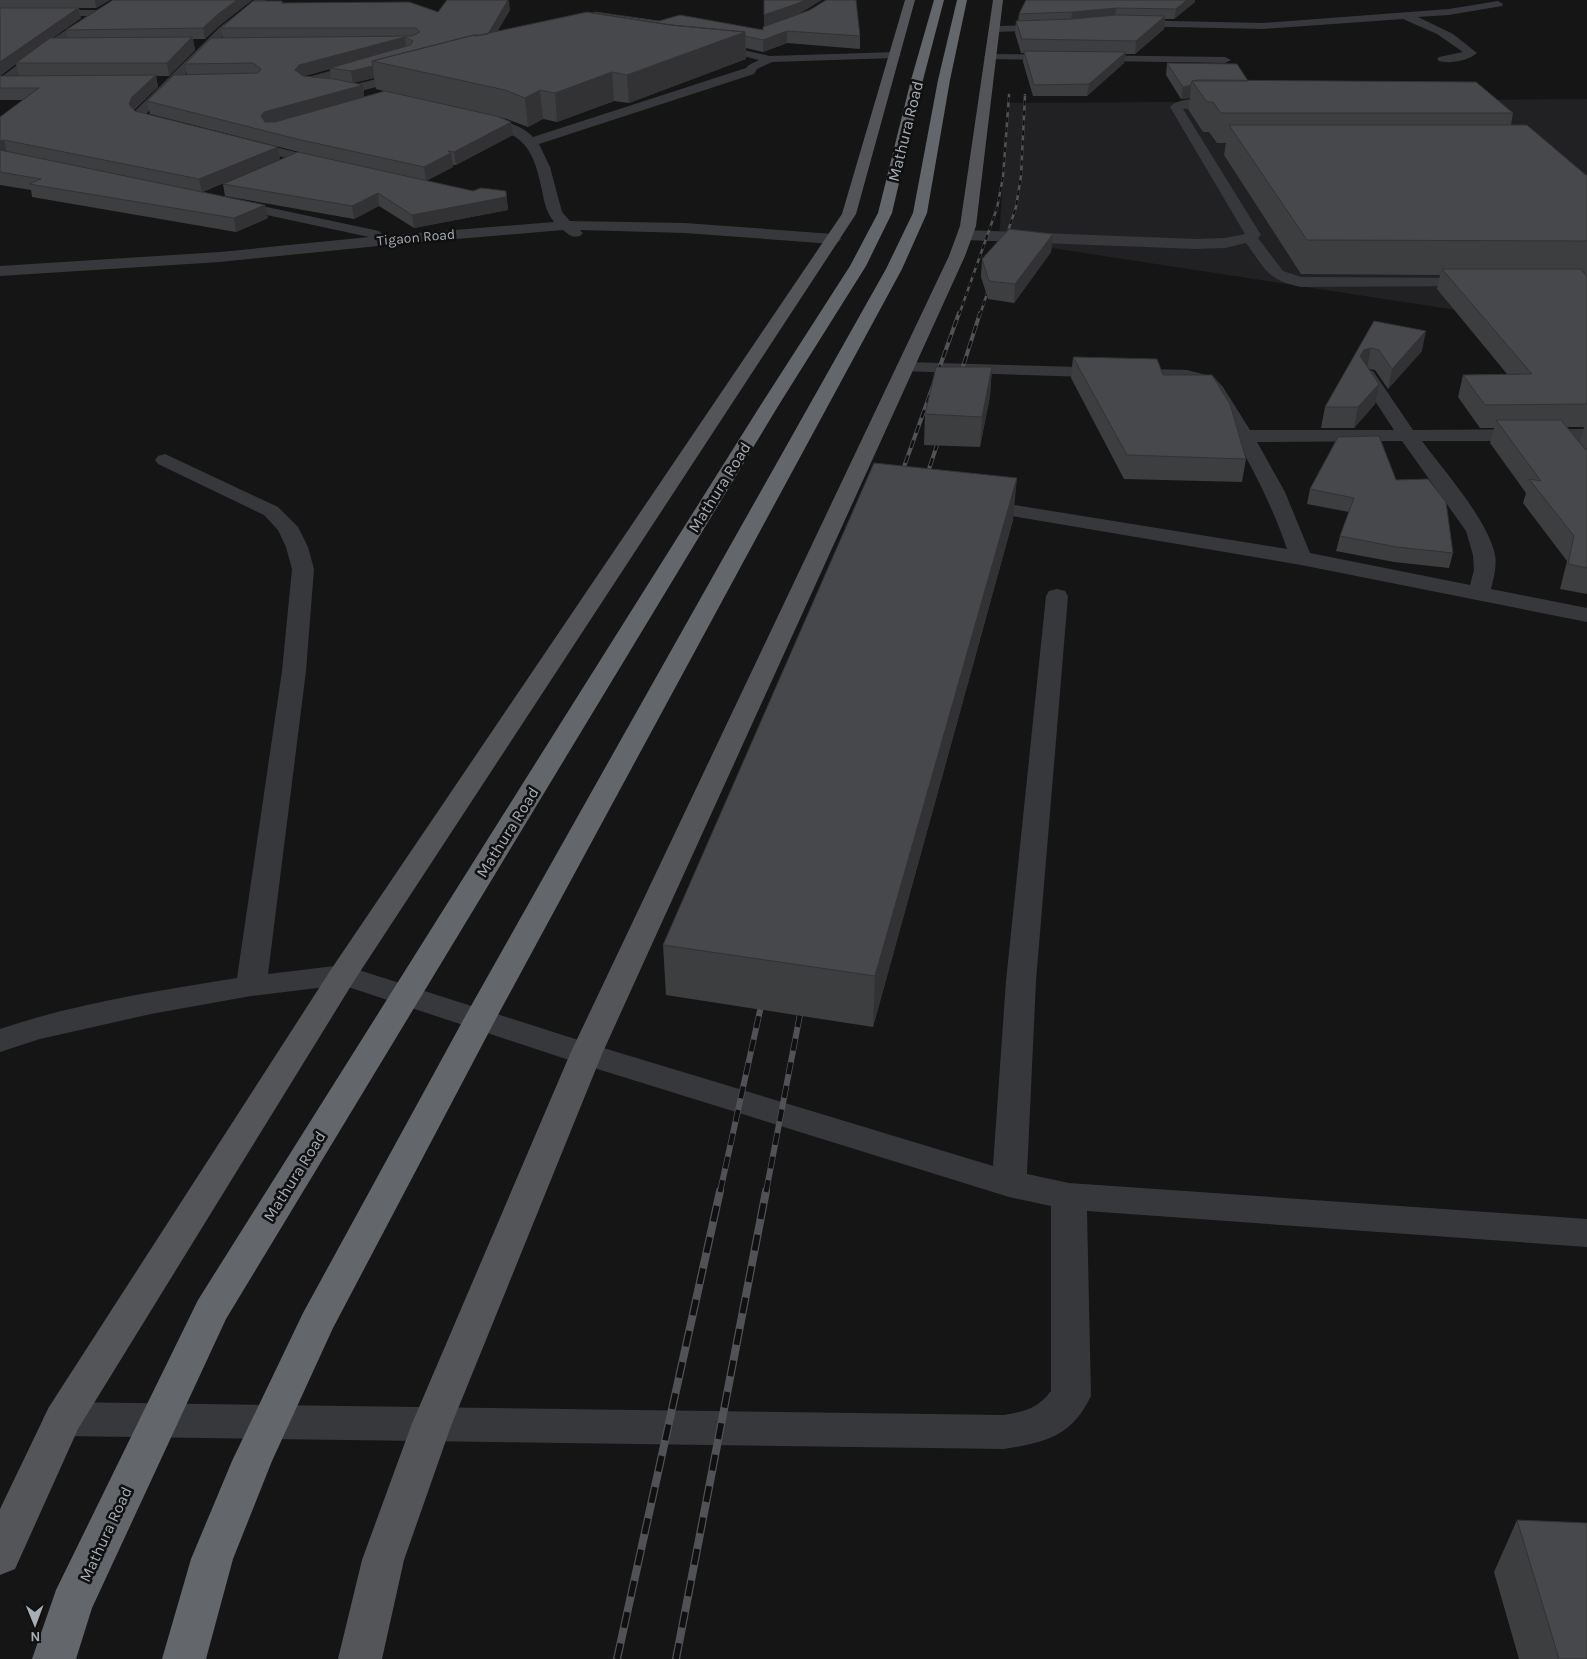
<svg xmlns="http://www.w3.org/2000/svg" width="1587" height="1659" viewBox="0 0 1587 1659" font-family="Karla,sans-serif">
<rect width="100%" height="100%" fill="#151516"/>
<!-- built -->
<path fill="#212123" d="M1587 99V330L999 240 1008 103Z"/>
<g fill="none" stroke-linecap="round" stroke-linejoin="round">
<!-- minor -->
<path fill="#36383b" fill-rule="evenodd" d="M255 0H266L228 31 146 114 177 123 178 126 177 129 172 130 134 119 133 116 136 110 220 27Z
M1498 1 1503 4 1502 6 1449 15 1418 17 1453 34 1477 53C1468 61 1450 64 1439 61L1437 59 1439 57 1463 52 1437 34 1403 19 1263 29 1126 26 1121 23 1126 20 1263 23 1449 9Z
M0 10H99L104 13 53 48 6 85H0V78L45 44 87 16H0Z
M1053 25 1057 26 1058 28 1057 30 995 32 990 29 995 26Z
M708 47 739 49 770 56 895 52 901 55 895 58 772 62 757 69 754 74 539 144 550 167 562 212 570 221 685 223 833 234 838 236 841 239 838 242 833 244 685 233 580 230 583 233 580 236C572 238 569 235 563 230L398 244 220 262 0 276V266L220 252 369 237 225 206 223 203 225 200 230 199 379 231 382 234 380 236 554 222C545 211 544 199 541 186 531 137 515 132 470 121L469 118 470 115 475 114C494 119 519 122 533 137L746 68 749 65 759 60 739 55 704 52 702 50 704 48Z
M990 54 1225 57 1231 60 1225 63 986 59 984 57 986 55Z
M366 61 370 62 372 64 370 66 305 86 299 82 301 79Z
M411 70 415 71 417 74 415 77 353 93 347 89 349 86Z
M1227 99 1233 103 1231 106 1183 109 1261 235 1258 238 1283 271 1301 277 1476 278 1482 280 1484 283 1482 286 1301 287C1267 280 1266 270 1246 243L1225 248 1196 249 965 240 960 238 957 235 960 232 965 230 1196 239 1225 238 1245 234 1170 107C1181 95 1211 100 1227 99Z
M243 139 332 161 334 164 327 168 238 146 236 143 238 140Z
M905 362 1187 370 1214 377 1223 387 1250 430H1394L1358 375 1361 371 1367 370 1373 371 1413 430 1587 429V441H1422C1444 471 1488 520 1495 555 1497 567 1494 577 1491 589L1587 608V622L1301 565 970 509 967 505 970 501 977 499 1287 549C1272 505 1251 464 1227 424 1219 411 1212 396 1202 385L1186 380 899 371 896 367 899 363ZM1402 441 1466 531 1473 555 1474 570 1470 585 1310 553 1285 492 1257 442Z
M165 454 278 507 298 527 308 547 314 569 306 671 268 974 343 965 597 1046 993 1166 1006 981 1046 596 1049 591 1057 589 1065 591 1068 596 1036 981 1027 1174 1069 1183 1587 1219V1247L1087 1211 1091 1396C1071 1437 1046 1442 1004 1449L63 1436 49 1431 43 1419 49 1407 63 1402 1004 1415C1026 1411 1037 1409 1051 1391V1206L1009 1197 575 1062 342 985 251 996 151 1014 40 1039 0 1052V1029C76 1003 158 991 237 978L282 671 292 569 286 547 278 530 264 515 158 464 155 460 158 456Z"/>
<!-- major -->
<path fill="#535559" fill-rule="evenodd" d="M905 0H915L856 214 354 981 78 1429 15 1569 0 1575V1509L49 1407 332 968 842 214Z
M993 0H1003L976 226 965 256 602 1054 451 1426 404 1560 382 1659H338L362 1560 411 1426 570 1054 949 256 960 226Z"/>
<!-- highway -->
<path fill="#63666b" fill-rule="evenodd" d="M934 0H944L923 80 892 213 866 266 780 403 226 1319 92 1608 76 1659H32L56 1590 198 1300 762 403 850 266 878 213 911 80Z
M957 0H967L950 80 927 213 902 269 499 1013 333 1328 272 1461 233 1559 206 1659H162L191 1559 232 1461 303 1313 467 1013 886 269 913 213 938 80Z"/>
<defs>
<path id="rail-far3" d="M1004 243 1016 207 1021 176 1025 95
M959 315 997 208 1003 177 1009 95
M980 315 991 281"/>
<path id="rail-far2" d="M959 379 980 313
M900 478 959 313
M925 481 941 433"/>
<path id="rail-far1" d="M720 1192 763 997
M766 1192 802 1004"/>
<path id="rail" d="M617 1659 720 1191
M676 1659 766 1191"/>
</defs>
<!-- rail-far3 casing -->
<use href="#rail-far3" stroke="#505256" stroke-width="2.5"/>
<!-- rail-far2 casing -->
<use href="#rail-far2" stroke="#505256" stroke-width="4"/>
<!-- rail-far1 casing -->
<use href="#rail-far1" stroke="#505256" stroke-width="6"/>
<!-- rail casing -->
<use href="#rail" stroke="#505256" stroke-width="8"/>
<!-- rail-far3 -->
<use href="#rail-far3" stroke="#101011" stroke-width="2" stroke-dasharray="5" stroke-linecap="butt"/>
<!-- rail-far2 -->
<use href="#rail-far2" stroke="#101011" stroke-width="2.5" stroke-dasharray="8" stroke-linecap="butt"/>
<!-- rail-far1 -->
<use href="#rail-far1" stroke="#101011" stroke-width="4.5" stroke-dasharray="12" stroke-linecap="butt"/>
<!-- rail -->
<use href="#rail" stroke="#101011" stroke-width="5.5" stroke-dasharray="16" stroke-linecap="butt"/>
</g>
<!-- wall -->
<path fill="#3d3e40" fill-rule="evenodd" d="M0 0H110L96 8H79L81 18 52 38H68L66 30 113 0H252L219 26 205 39H193L195 50 169 76H156L158 87 134 110 135 111 280 159 203 192 268 218 236 232 32 197 31 190 0 185V117L23 100H0V76H19L16 64 0 76Z
M282 1 283 3 438 12 510 10 497 32 659 21 763 30 799 14 860 36V49L787 43 763 52 746 48V59L629 103 614 101 557 122 543 119 528 127 507 119 499 117 511 122 513 135 456 165H453V167L426 181 473 191H506L508 210 414 228 379 206 354 219 225 196 223 184 299 152 150 114 147 101 187 74 185 64 223 38 221 28ZM330 69 331 78 305 76ZM374 78 376 89 384 91 364 97 363 85 353 83Z
M1195 2 1174 19H1165L1164 29 1135 54H1125L1124 63 1087 96H1033L1023 62 1024 53H1021L1015 33 1016 21H1018L1019 14Z
M1167 63 1248 81 1513 113 1511 125 1587 176V275H1586L1587 276V594L1560 589 1567 561 1523 503 1526 493 1490 443 1494 428H1480L1458 397 1463 375 1507 374 1437 289 1440 275 1301 274 1224 155 1226 143H1217L1209 132H1203L1188 109 1190 98 1181 99 1166 75ZM1567 427H1584L1580 442Z
M1053 234 1051 252 1014 303 988 299 981 277 982 259Z
M1374 321 1422 351 1388 389 1375 370 1369 369 1379 384 1375 404 1354 428H1321L1325 407Z
M1073 357 1163 375 1246 459 1242 482 1124 479 1071 378Z
M992 367 990 396 980 447 924 445 925 414Z
M1396 480 1453 553 1449 568 1394 562 1336 551 1340 536 1349 512 1307 504 1310 489Z
M1013 520 873 1027 666 995 663 945Z
M1517 1520 1587 1659H1519L1494 1572Z"/>
<!-- shaded-wall -->
<path fill="#323234" d="M95 0H110L96 8Z
M237 0H252L219 26 205 39 203 28 217 15Z
M509 0 510 10 486 50 475 36Z
M804 0H822L799 14 764 27V15Z
M1187 0H1195V2L1174 19 1176 9Z
M78 8 81 18 18 63H16V64L0 76V62Z
M1116 8 1115 18 1071 22 1072 12Z
M1165 16 1164 29 1135 54 1136 41Z
M787 31V43L763 52V40Z
M745 32 746 59 629 103 627 75Z
M192 37 195 50 169 76 167 63Z
M405 37 406 48 330 68V69L300 77 295 70 299 65Z
M1126 52 1124 63 1087 96 1089 84Z
M373 66 374 78 353 83 351 71Z
M612 72 614 101 557 122 555 93Z
M156 75 158 87 134 109 131 116 129 104 132 97Z
M363 85 364 97 263 129 261 116 264 112Z
M1191 85 1190 98 1181 99 1183 87Z
M540 90 543 119 528 127 525 98Z
M511 122 513 135 456 165 454 152Z
M4 140 7 152 0 155V141Z
M278 147 280 159 202 192 199 179Z
M451 153 453 167 426 181 424 167Z
M506 191 508 210 414 228 412 215Z
M378 193 379 206 354 219 352 206Z
M265 205 268 218 236 232 234 218Z
M1053 234 1051 252 1014 303 1015 284Z
M1426 331 1422 351 1388 389 1392 369Z
M1371 348 1367 368 1360 356 1364 350Z
M992 367 990 396 980 447 982 417Z
M1379 384 1375 404 1354 428 1358 407Z
M1017 478 1013 520 873 1027 875 976Z"/>
<!-- building -->
<path fill="#47484b" stroke="#323234" d="M113 0H237L217 15 203 28 66 30Z
M447 0H508L488 34 477 36V35H474L372 61 373 66 351 71 330 68 410 45 413 41 405 37 299 65 295 70 303 76 334 79 363 85 264 112 261 116 265 122H275L385 91 496 116 511 122 454 152 448 151 451 153 424 167 297 139 147 101 174 75 258 73 261 69 253 63 185 64 211 38 412 36 420 32 416 28H221L253 1H282L281 3 409 2 438 12Z
M764 0H804L799 3 764 15Z
M826 0H856L860 36 787 31 763 40 745 36V32L671 25 592 13 595 12 659 21 680 15 763 30V27L810 10Z
M1026 0H1187L1176 9 1116 8 1072 12 1019 14Z
M0 8H78L0 62Z
M587 12 671 25 745 32 627 75 612 72 555 93 540 90 525 98 505 90 372 61 474 35H477L475 36Z
M1116 15 1165 16 1136 41 1022 39 1016 21 1072 19Z
M192 37 167 63H16L50 38Z
M1024 51 1126 52 1089 84 1034 85Z
M1167 63 1237 64 1248 81H1192L1191 85 1183 87Z
M156 75 132 97 129 104 135 111 278 147 199 179 4 140 0 141V117L39 88H0V76Z
M1198 80 1476 82 1513 113H1221L1213 102H1207L1192 81Z
M1229 125H1527L1587 176V241L1307 240Z
M0 150 265 205 234 218 29 184 41 179 0 172Z
M298 152 473 191 481 188 506 191V197L412 215 378 193 352 206 223 184Z
M1009 229 1053 234 1015 284 989 281 982 259Z
M1442 269H1580L1587 276V404L1485 405 1463 375 1532 374Z
M1374 321 1426 331 1392 369 1379 350 1371 348 1364 350 1360 356 1379 384 1358 407H1325Z
M1073 357 1157 359 1163 375H1212L1230 404 1246 459 1127 455Z
M936 367H992L982 417 925 414Z
M1496 420H1561L1585 449H1587V568L1568 564 1574 536 1529 479 1541 481Z
M1379 436 1396 480 1428 479 1446 502 1453 553 1397 547 1340 536 1354 498 1310 489 1338 437Z
M874 463 1017 478 875 976 663 945Z
M1517 1520 1587 1523V1659H1559Z"/>
<g text-anchor="middle" stroke-width="5" stroke-linejoin="round" paint-order="stroke">
<!-- far-street labels -->
<g font-size="14" fill="#a8aeb5" stroke="#101011">
<text transform="translate(416 237) rotate(-5)" y="5">Tigaon Road</text>
</g>
<!-- street labels -->
<g font-size="16" fill="#a8aeb5" stroke="#101011">
<text transform="translate(905 131) rotate(-76)" y="6">Mathura Road</text>
<text transform="translate(719 487) rotate(-58)" y="6">Mathura Road</text>
<text transform="translate(507 832) rotate(-58)" y="6">Mathura Road</text>
<text transform="translate(294 1176) rotate(-58)" y="6">Mathura Road</text>
<text transform="translate(105 1534) rotate(-65)" y="6">Mathura Road</text>
</g>
</g>
<!-- north arrow -->
<g transform="translate(35 1624) rotate(179)" stroke="#101011" stroke-width="4" paint-order="stroke">
<path d="M0-4L9 19L0 12L-9 19Z" fill="#a8aeb5"/>
<text y="-8" font-size="14" font-weight="bold" text-anchor="middle" fill="#a8aeb5">N</text>
</g>
</svg>
